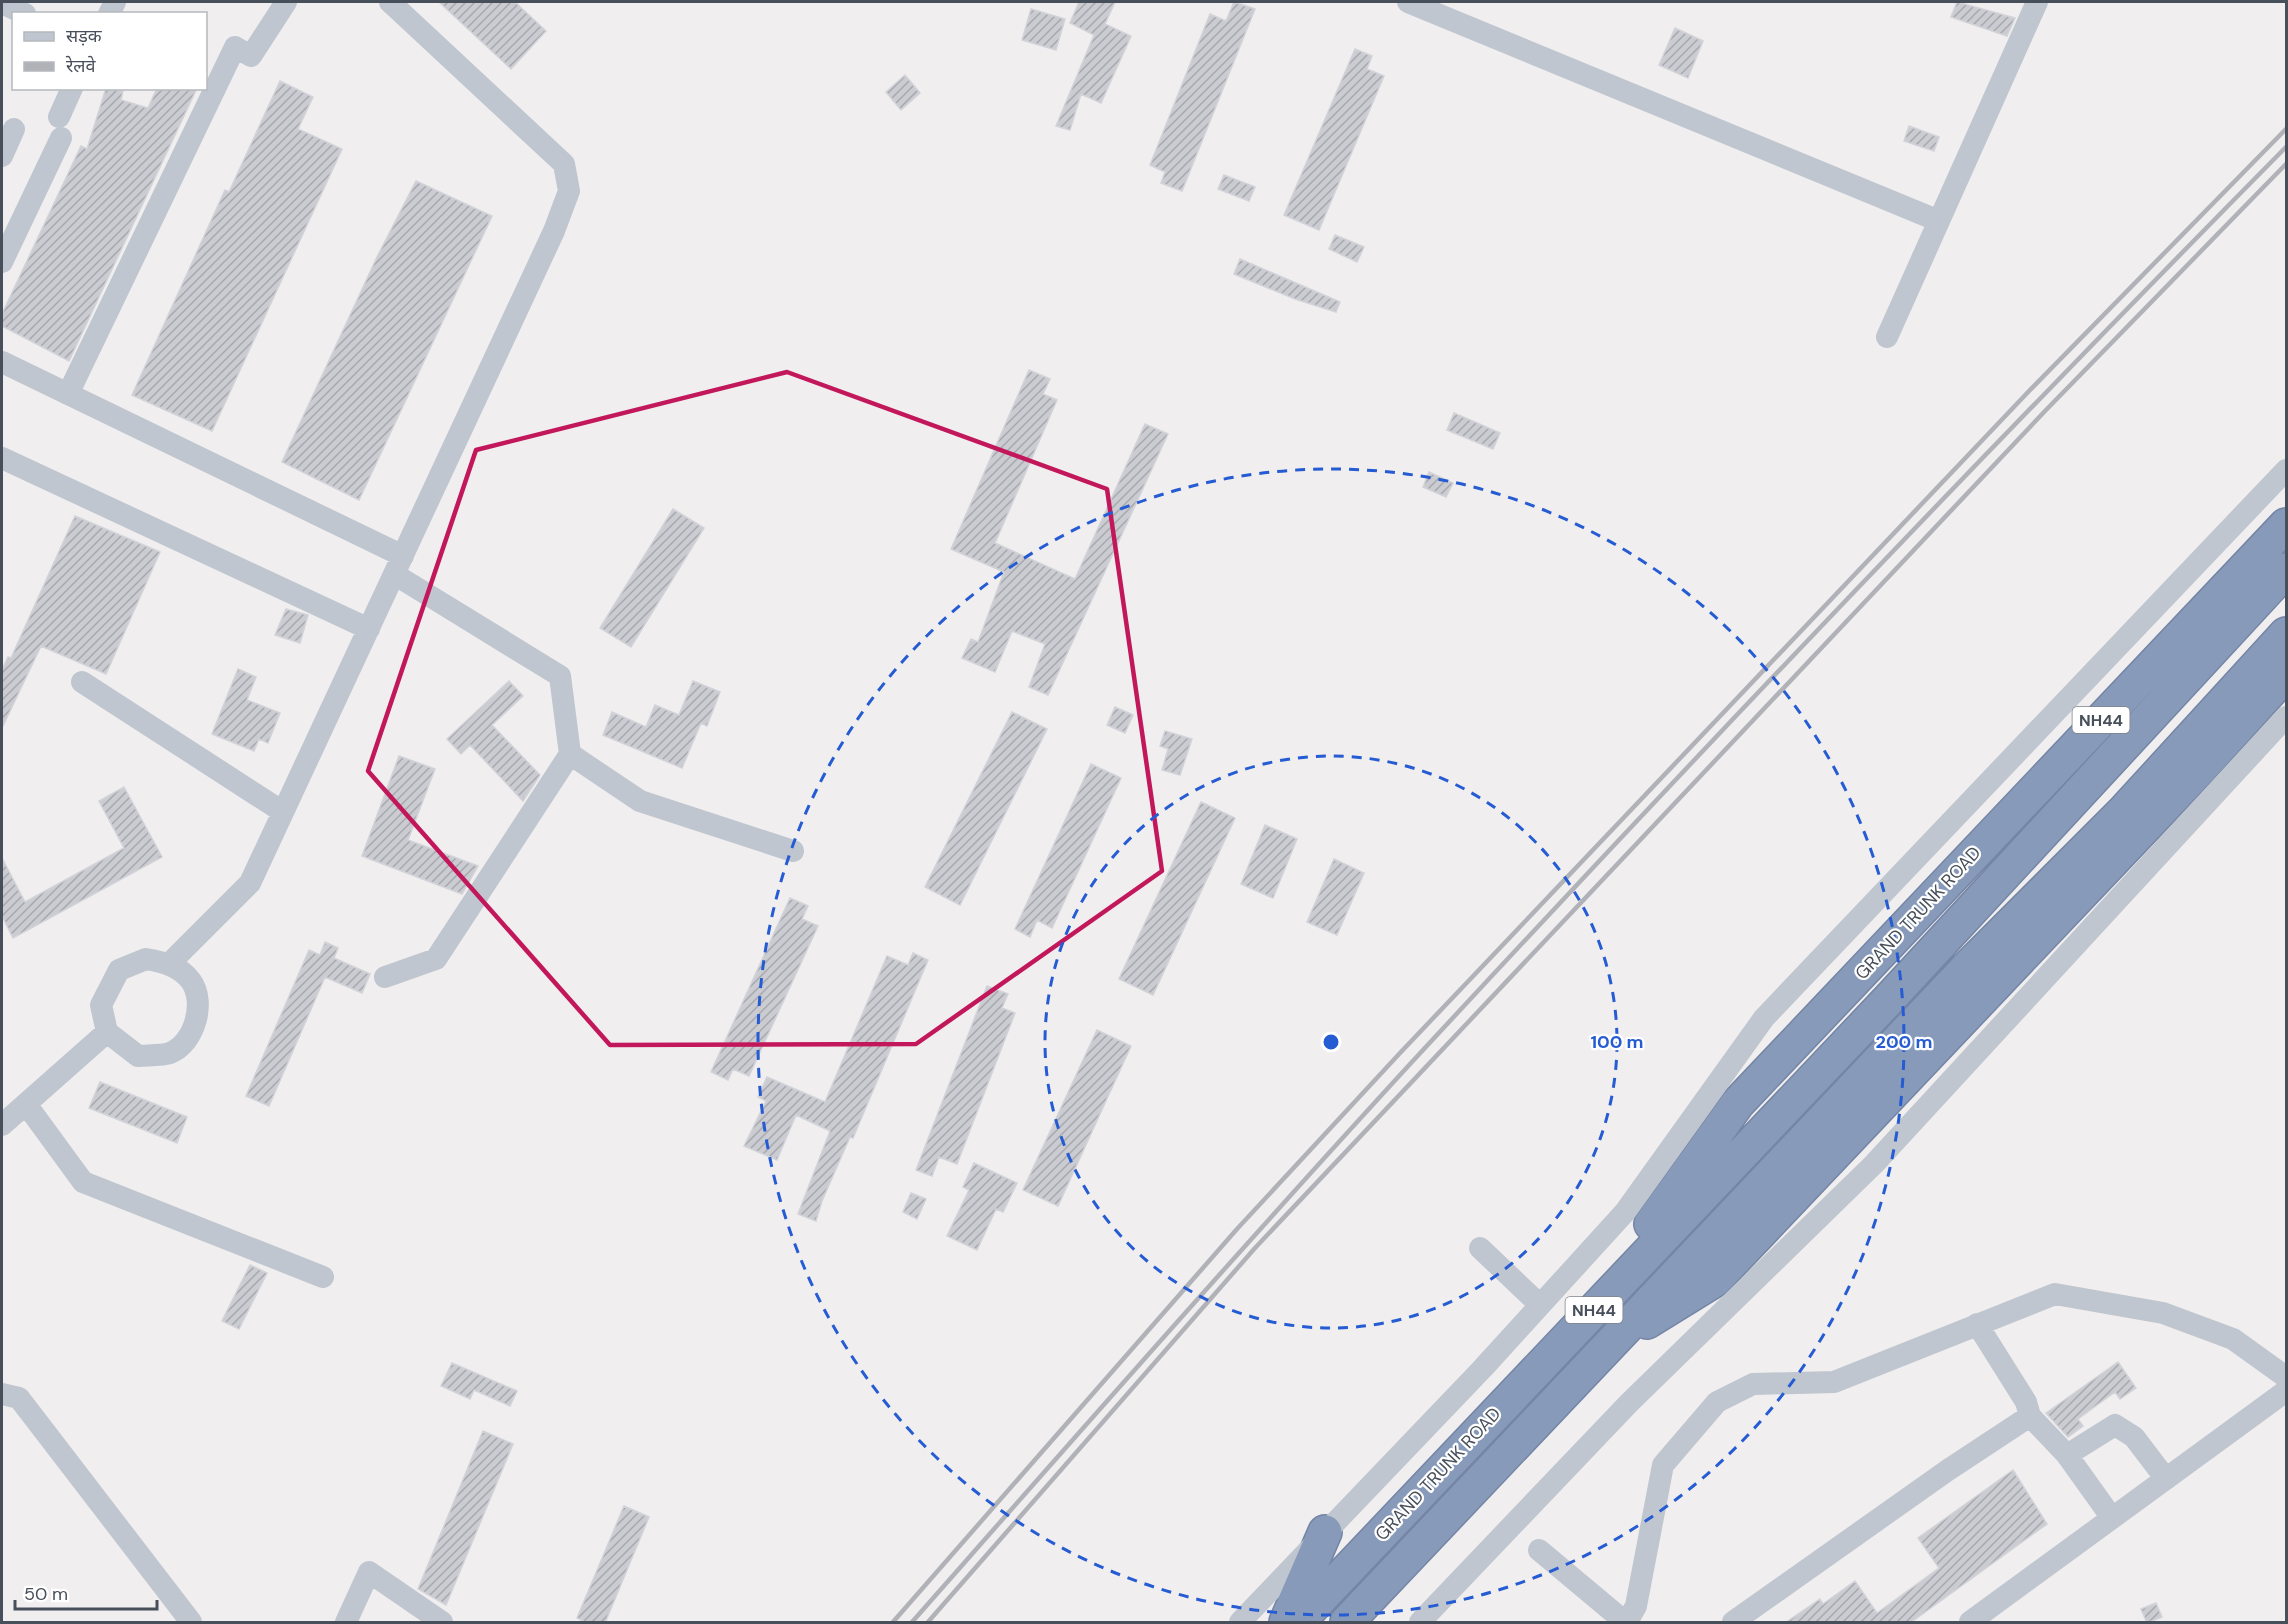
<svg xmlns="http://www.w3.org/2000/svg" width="2288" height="1624" viewBox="0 0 2288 1624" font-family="'DM Sans','Noto Sans Devanagari',sans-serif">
<defs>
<pattern id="building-hatch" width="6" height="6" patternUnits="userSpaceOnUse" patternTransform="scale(1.5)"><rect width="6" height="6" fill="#cbccd2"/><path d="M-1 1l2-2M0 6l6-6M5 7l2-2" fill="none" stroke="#a7a8ad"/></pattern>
</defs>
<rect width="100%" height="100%" fill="#f0eeee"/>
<!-- building -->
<path fill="url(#building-hatch)" stroke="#d2d3d9" stroke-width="1.5" d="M439 2H515L546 31 511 69Z
M1079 2H1115L1105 24 1131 36 1101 103 1081 94 1070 130 1056 126 1094 35 1070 23Z
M1234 2 1255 9 1182 191 1161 183 1165 172 1150 165 1210 14 1226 21Z
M1957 2 2015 18 2007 36 1951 17Z
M1031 9 1065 19 1056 50 1022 40Z
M1675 28 1703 41 1688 78 1659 65Z
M1355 49 1372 56 1367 69 1384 76 1319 230 1284 215Z
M905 75 920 93 901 110 886 92Z
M280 81 313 97 298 129 342 149 212 431 132 395 225 190 229 192Z
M106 88 123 91 121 100 148 108 157 88H197L69 361 2 326V314L81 146 87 149Z
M1909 126 1939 137 1934 151 1904 141Z
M1224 175 1255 187 1249 201 1218 189Z
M416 181 492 216 359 500 282 462 377 257Z
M1335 235 1364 247 1357 262 1329 249Z
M1240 259 1340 302 1336 312 1295 299 1234 274Z
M1029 370 1050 379 1043 394 1057 400 995 543 1075 579 1145 424 1168 434 1048 695 1029 687 1045 644 1012 631 995 672 962 658 971 639 978 642 1004 572 951 549Z
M1454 413 1500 433 1493 449 1447 430Z
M1429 472 1453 483 1446 497 1423 487Z
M673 509 704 528 631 647 600 628Z
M75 516 160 552 106 674 41 646 2 728V670L8 657 11 658Z
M286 609 308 615 300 643 275 635Z
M238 669 256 677 247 700 280 713 268 743 259 739 254 751 212 734Z
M509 681 523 696 492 725 540 775 523 801 470 745 461 754 447 739Z
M693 681 720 692 707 726 701 723 682 768 603 735 612 712 646 727 655 705 679 715Z
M1115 707 1133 715 1125 733 1107 725Z
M1012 712 1047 729 960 905 925 887Z
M1165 731 1192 739 1180 775 1162 770 1168 749 1160 746Z
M399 756 435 769 408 840 478 866 462 894 362 856Z
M1091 764 1121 778 1052 928 1037 920 1030 937 1015 929Z
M124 787 162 857 13 938 2 916V858L25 902 124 848 99 801Z
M1201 802 1235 818 1153 995 1119 979Z
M1265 825 1297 839 1273 898 1241 884Z
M1334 859 1364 873 1337 935 1307 922Z
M790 898 808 906 802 919 818 926 749 1076 733 1069 728 1080 711 1072Z
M325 942 338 948 334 958 370 974 362 993 325 977 269 1106 246 1096 309 950 320 955Z
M913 953 928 960 853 1138 850 1137 822 1201 816 1221 798 1214 830 1131 796 1115 777 1160 744 1146 766 1101 758 1097 767 1077 825 1102 887 956 908 965Z
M987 986 1008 994 1002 1008 1015 1013 957 1164 939 1157 932 1176 916 1170Z
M1097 1030 1131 1046 1058 1206 1023 1190Z
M100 1082 187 1117 177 1143 89 1108Z
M974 1163 1017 1183 1003 1212 996 1209 977 1250 947 1236 969 1190 963 1187Z
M911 1193 926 1199 917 1219 903 1212Z
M250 1265 267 1273 239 1329 222 1321Z
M2118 1362 2136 1388 2120 1399 2115 1392 2078 1419 2083 1426 2068 1437 2046 1413Z
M452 1363 517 1391 510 1406 474 1390 470 1399 441 1386Z
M483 1431 513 1444 446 1605 418 1589Z
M2013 1470 2047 1524 1910 1623H1785L1820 1599 1823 1604 1855 1581 1877 1613 1939 1568 1918 1538Z
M624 1506 649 1517 605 1623H587L577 1618Z
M2156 1603 2162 1617 2147 1623 2141 1609Z"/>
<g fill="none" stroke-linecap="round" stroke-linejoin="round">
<defs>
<path id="highway" d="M1651 1224 1738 1103 2286 525
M1647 1322 1715 1280 2199 770 2286 674
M1286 1622 1325 1532
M1298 1622 1890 998 2286 570
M1347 1622 1967 968 2124 811 2286 634"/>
</defs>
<!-- highway casing -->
<use href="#highway" stroke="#7485a5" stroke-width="36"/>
<!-- minor -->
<path stroke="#bfc6cf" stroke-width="22" d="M1408 2 1939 221
M4 4 25 14
M109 14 115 2
M59 117 72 88
M2 156 14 129
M2 262 61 138
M1887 337 2037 2
M2 362 403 556
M68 394 235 47 251 56 286 2
M2 458 369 629
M394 574 560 676 570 754 640 801 793 851
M82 682 283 812
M146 959C163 962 180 966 191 981 206 1002 195 1043 170 1053 161 1056 147 1055 138 1056L107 1032 101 1005 119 970Z
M170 963 250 883 554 231 569 191 564 164 390 2
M385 977 436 959 570 754
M26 1104 83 1182 323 1277
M2 1125 107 1032
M1480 1248 1540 1305
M1977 1324 2026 1402 2030 1416 2067 1455 2112 1518
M2 1394 19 1398 191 1622
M2067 1455 2115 1425 2134 1437 2166 1479
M1539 1550 1625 1622
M346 1622 369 1572 442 1622
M1240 1622 1483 1368 1625 1212 1764 1018 2286 470
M1420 1622 1629 1403 1874 1164 2286 717
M1627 1622 1636 1606 1663 1465 1717 1402 1753 1384 1834 1382 2055 1294 2163 1313 2233 1339 2286 1377
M1733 1622 1948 1470 2030 1416
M1970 1622 2286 1391"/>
<!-- highway -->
<use href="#highway" stroke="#889ab9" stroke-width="33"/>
<!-- rail -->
<path stroke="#b0b2b8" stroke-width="4.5" d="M893 1622 1237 1229 1400 1053 2030 390 2286 129
M912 1622C1077 1435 1242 1247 1411 1063 1698 753 1990 447 2286 147
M928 1622 1255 1248 2046 410 2286 164"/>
</g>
<!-- marked area -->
<path fill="none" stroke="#c2185b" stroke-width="4.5" stroke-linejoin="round" d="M787 372 1107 489 1162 871 916 1044 610 1045 368 771 476 450Z"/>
<!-- distance rings -->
<g fill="none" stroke="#255bd3" stroke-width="3" stroke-dasharray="10 8">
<circle cx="1331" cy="1042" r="286"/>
<circle cx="1331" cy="1042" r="573"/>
</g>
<g text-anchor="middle" stroke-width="4.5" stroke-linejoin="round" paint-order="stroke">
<!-- shield labels -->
<g fill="#fff" stroke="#7e848c" stroke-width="1.5">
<rect x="2072.5" y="707" width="57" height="26" rx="4.5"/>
<rect x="1565.5" y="1297" width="57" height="26" rx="4.5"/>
</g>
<g font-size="16" font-weight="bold" fill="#474f5a">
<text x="2101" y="726">NH44</text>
<text x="1594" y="1316">NH44</text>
</g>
<!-- street labels -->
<g font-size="18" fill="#474f5a" stroke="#fff">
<text transform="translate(1918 913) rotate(-47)" y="6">GRAND TRUNK ROAD</text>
<text transform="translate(1438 1474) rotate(-47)" y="6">GRAND TRUNK ROAD</text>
</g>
</g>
<circle cx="1331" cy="1042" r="9" fill="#255bd3" stroke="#fff" stroke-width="3"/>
<g font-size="18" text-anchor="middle" font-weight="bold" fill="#255bd3" stroke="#fff" stroke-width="4.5" stroke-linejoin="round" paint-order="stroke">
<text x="1617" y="1048">100 m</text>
<text x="1904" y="1048">200 m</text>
</g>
<!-- border -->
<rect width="2288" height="1624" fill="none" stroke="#474f5a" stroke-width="6"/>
<!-- legend -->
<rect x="12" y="12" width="195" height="78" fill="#ffffff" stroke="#b5b9bd" stroke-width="1.5"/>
<rect x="24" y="32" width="30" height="9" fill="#bfc6cf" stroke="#b5b9bd" stroke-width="1.5"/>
<text x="66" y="42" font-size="18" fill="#474f5a">सड़क</text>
<rect x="24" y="62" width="30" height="9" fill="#b0b2b8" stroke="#b5b9bd" stroke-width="1.5"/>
<text x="66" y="72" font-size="18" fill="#474f5a">रेलवे</text>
<!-- scale -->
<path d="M15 1600v9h142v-9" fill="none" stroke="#474f5a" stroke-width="3"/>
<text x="24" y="1600" font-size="18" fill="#474f5a" stroke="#ffffff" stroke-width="4.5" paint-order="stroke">50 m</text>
</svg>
